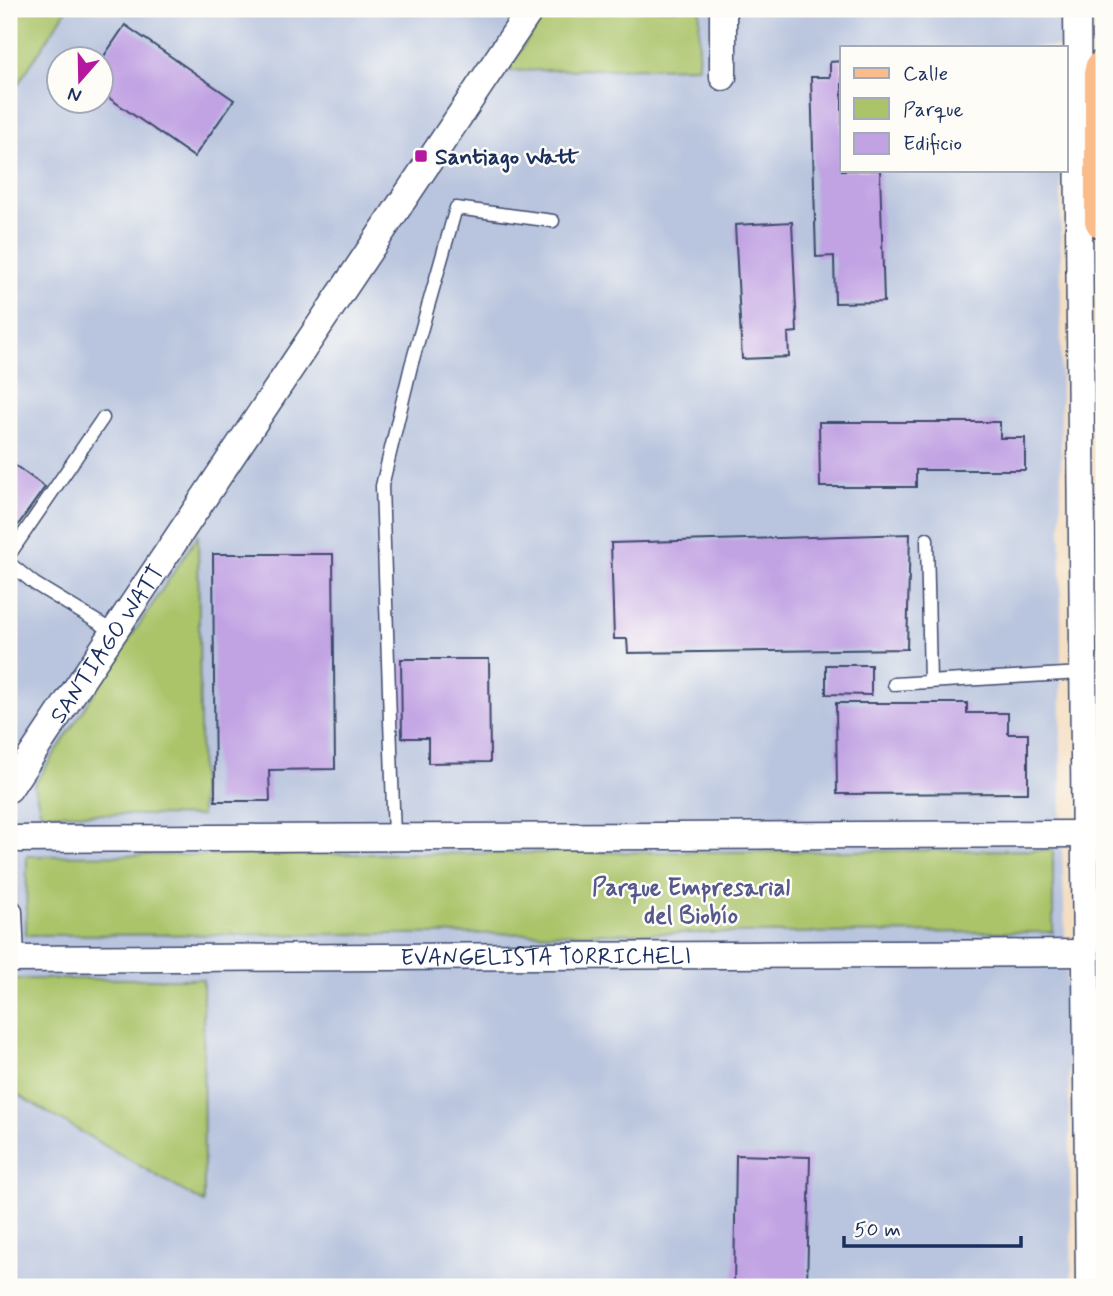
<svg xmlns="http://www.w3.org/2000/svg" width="1113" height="1296" viewBox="0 0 1113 1296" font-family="Mynerve,sans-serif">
<rect width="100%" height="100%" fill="#fdfcf7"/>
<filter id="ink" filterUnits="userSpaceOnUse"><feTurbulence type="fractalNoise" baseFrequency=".0143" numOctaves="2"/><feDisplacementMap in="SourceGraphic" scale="14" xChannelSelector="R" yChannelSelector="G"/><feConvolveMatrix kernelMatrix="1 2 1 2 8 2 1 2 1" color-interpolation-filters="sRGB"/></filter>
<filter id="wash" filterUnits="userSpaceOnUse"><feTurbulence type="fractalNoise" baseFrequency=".00686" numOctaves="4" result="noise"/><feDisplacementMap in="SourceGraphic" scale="28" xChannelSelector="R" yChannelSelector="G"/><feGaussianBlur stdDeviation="1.57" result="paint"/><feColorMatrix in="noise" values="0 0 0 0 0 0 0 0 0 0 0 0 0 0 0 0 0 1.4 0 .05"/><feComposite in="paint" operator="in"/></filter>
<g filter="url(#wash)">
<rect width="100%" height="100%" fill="#f4dfc3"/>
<!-- industrial -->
<path fill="#b9c5de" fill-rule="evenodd" d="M67 9H1062L1061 47H842V170H1061V812L1068 1024 1072 1287H9V98ZM60 60H102V102H60Z"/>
<!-- green -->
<path fill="#abc46a" stroke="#637a64" stroke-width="2" d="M9 9H67L9 98Z
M549 9H700L698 67 506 71Z
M198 535 201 816 41 813 34 785Z
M1053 850V932L26 935 27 856Z
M9 979H203L204 1203 9 1090Z"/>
<g id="blocks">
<!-- building -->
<path fill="#c1a3e3" d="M125 25 234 100 194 157 102 93V59Z
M842 61V170H880L884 302 835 303 834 256 816 257 811 77H830V62Z
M792 222 797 332 788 333 789 357 742 359 735 225Z
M819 422H1000V438H1025V470H916V487H820Z
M9 461 45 487 13 532 9 528Z
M910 534 907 649 628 653 627 639H614L611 543Z
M213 554H333L335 769 269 770 270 801H215Z
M401 659H489L490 762 428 763V738H402Z
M826 665H871V695L826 694Z
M836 703H967V713H1008V734H1028V793L837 794Z
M736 1155 810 1157 807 1287H734Z"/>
</g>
</g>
<g filter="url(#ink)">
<use href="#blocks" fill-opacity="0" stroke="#3c496d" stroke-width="2"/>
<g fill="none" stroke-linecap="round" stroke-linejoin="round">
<defs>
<path id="lane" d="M927 539 930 682
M9 555 103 418
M9 563 35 584 114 632
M894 684 1082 673
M394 837 382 486 411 366 456 208 553 221"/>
<g id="street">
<path d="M1077 9 1089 1287"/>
<path d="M723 77V9"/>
<path id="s1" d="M9 789 531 9"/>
<path d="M9 839 1084 834"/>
<path d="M9 912 11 959"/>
<path id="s2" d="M9 959 1084 953"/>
</g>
<path id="primary" d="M1104 69V220"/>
</defs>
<!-- lane casing -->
<use href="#lane" stroke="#3c496d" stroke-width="15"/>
<!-- street casing -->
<use href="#street" stroke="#3c496d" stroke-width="29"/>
<!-- primary casing -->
<use href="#primary" stroke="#3c496d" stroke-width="41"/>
<!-- lane -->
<use href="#lane" stroke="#fff" stroke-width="12"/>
<!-- street -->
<use href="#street" stroke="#fff" stroke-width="26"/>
<!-- primary -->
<use href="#primary" stroke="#f9bc8a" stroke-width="38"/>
</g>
</g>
<!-- markers -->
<rect fill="#b5179e" stroke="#fdfcf7" stroke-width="2.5" x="414" y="149" width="14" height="14" rx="3.5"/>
<g text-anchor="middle" stroke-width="5" stroke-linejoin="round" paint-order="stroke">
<!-- poi labels -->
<g font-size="23" font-weight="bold" fill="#1b2f5e" stroke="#fdfcf7" text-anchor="start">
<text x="435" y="164">Santiago Watt</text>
</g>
<!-- street labels -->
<g font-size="23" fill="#1b2f5e" stroke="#fdfcf7">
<text dy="8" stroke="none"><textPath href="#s1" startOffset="175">SANTIAGO WATT</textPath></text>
<text dy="8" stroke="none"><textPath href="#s2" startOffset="537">EVANGELISTA TORRICHELI</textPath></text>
</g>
<!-- neighbourhood labels -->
<g font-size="24" font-weight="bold" fill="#55588d" stroke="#fdfcf7">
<text x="691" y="895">Parque Empresarial<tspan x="691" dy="28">del Biobío</tspan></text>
</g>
</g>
<!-- margin -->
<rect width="1113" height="1296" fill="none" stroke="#fdfcf7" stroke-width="35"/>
<!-- legend -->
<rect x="840" y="46" width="228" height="126" fill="#fdfcf7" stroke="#a3aaba" stroke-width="2"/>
<rect x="854" y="68" width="35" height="10" fill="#f9bc8a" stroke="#a3aaba" stroke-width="2"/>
<text x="903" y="80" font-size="21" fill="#1b2f5e">Calle</text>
<rect x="854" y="98" width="35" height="21" fill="#abc46a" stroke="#a3aaba" stroke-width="2"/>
<text x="903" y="116" font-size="21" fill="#1b2f5e">Parque</text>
<rect x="854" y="133" width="35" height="21" fill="#c1a3e3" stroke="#a3aaba" stroke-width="2"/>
<text x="903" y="150" font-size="21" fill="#1b2f5e">Edificio</text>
<!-- north arrow -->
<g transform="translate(80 80) rotate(200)"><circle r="33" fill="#fdfcf7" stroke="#a3aaba" stroke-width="2"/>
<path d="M0-5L12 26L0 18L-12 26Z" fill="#b5179e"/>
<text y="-10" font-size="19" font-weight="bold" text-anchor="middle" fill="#1b2f5e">N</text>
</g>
<!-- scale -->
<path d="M844 1236v10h177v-10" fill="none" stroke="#1b2f5e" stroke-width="3.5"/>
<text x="854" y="1236" font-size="21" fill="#1b2f5e" stroke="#fdfcf7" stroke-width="5" paint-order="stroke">50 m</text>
</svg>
